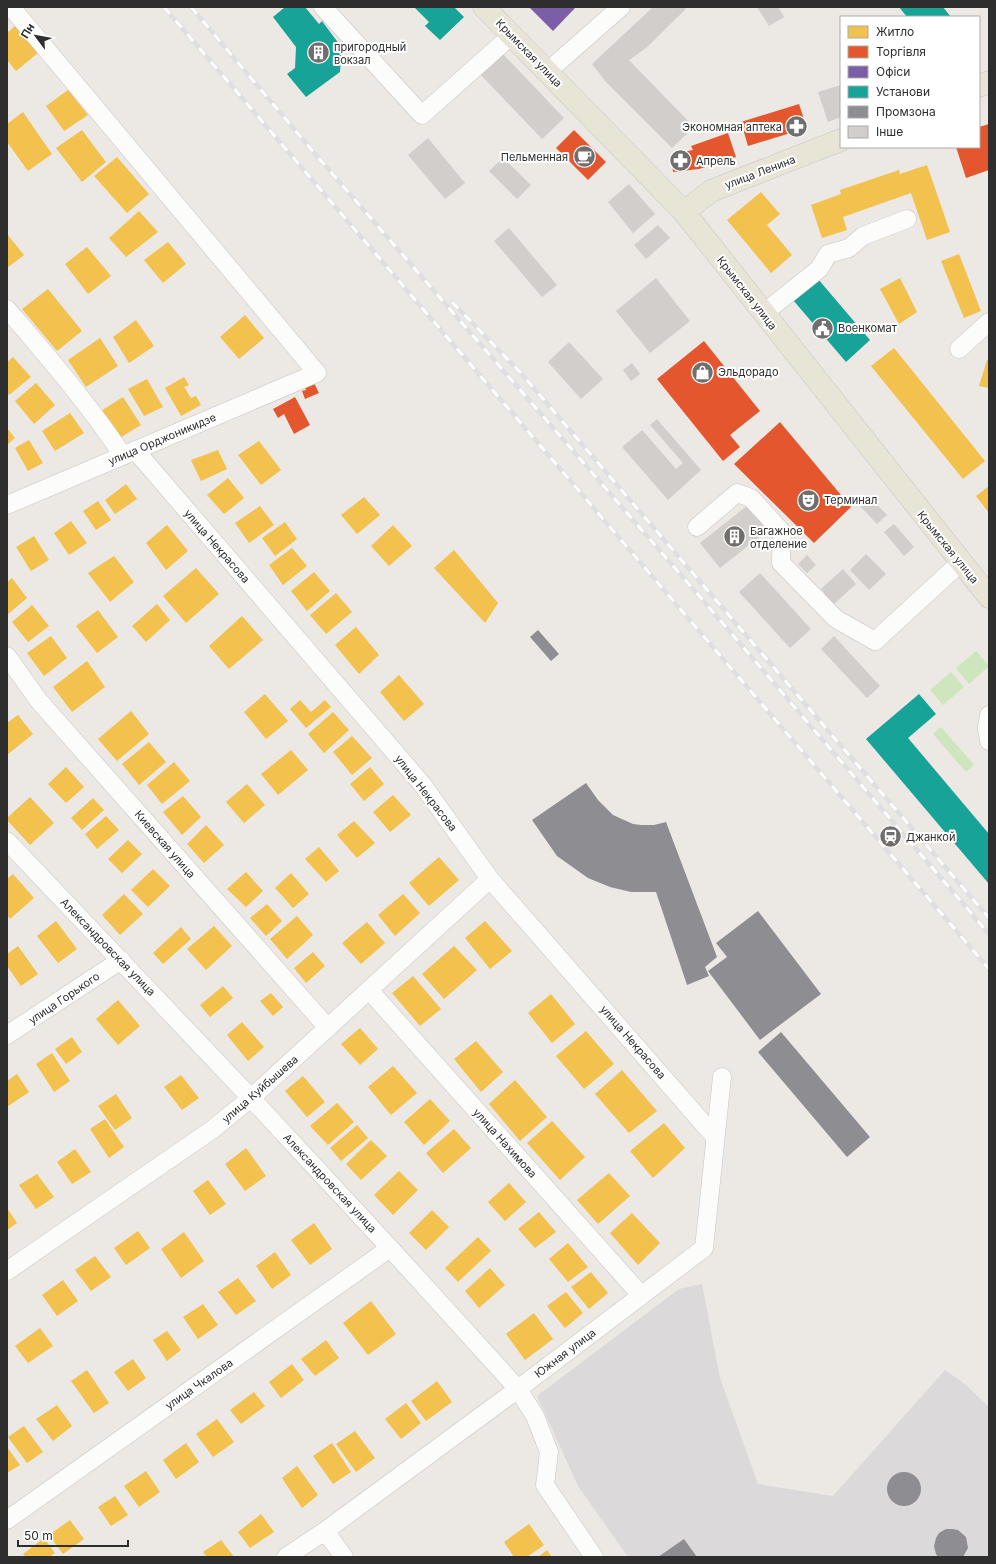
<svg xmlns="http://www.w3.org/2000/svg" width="996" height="1564" viewBox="0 0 996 1564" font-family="Inter,sans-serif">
<rect width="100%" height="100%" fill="#ece8e4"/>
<!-- industrial -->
<path fill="#dcd9db" d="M702 1284 720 1378 758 1484 833 1496 945 1370 965 1384 989 1407V1557H628L578 1486 537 1396 679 1289Z"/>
<!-- green -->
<path fill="#cee6be" d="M976 651 989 666 969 684 956 668Z
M951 672 964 687 943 705 930 690Z
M941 727 974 765 966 772 933 734Z"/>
<!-- homes -->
<path fill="#f2c14e" d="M15 26 38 53 16 71 7 60V33Z
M68 90 88 115 64 131 46 106Z
M23 112 52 154 28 171 7 142V124Z
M82 130 106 162 82 182 56 148Z
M117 157 149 194 127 213 94 176Z
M927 165 950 232 927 240 911 193 843 217 847 230 822 238 811 205 841 194 840 190 899 170 900 174Z
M761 192 780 214 767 225 792 255 771 273 727 220Z
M139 211 158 232 126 257 109 238Z
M7 234 24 255 7 268Z
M168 242 186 264 163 283 144 260Z
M87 247 111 276 88 294 65 264Z
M959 254 981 311 964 318 941 261Z
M900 278 917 312 899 324 880 289Z
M48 289 82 331 57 351 22 309Z
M245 315 264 338 239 359 220 337Z
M136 320 154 346 129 363 113 337Z
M100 338 118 366 86 387 68 360Z
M894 348 985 461 963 479 871 366Z
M13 357 31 377 9 395 7 392V362Z
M987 360 989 361V388L979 386Z
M184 377 189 385 184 387 191 398 196 396 201 405 181 416 165 388Z
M147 379 163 407 144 416 128 389Z
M36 383 55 405 34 424 15 401Z
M123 397 141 425 118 439 101 411Z
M70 413 84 433 55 451 42 431Z
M7 428 15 438 7 445Z
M29 440 43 463 28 471 15 448Z
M259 441 281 470 261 485 238 455Z
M218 450 227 469 201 481 191 460Z
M228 478 244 498 224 514 207 495Z
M126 484 137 499 115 514 105 500Z
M989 486V513L976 496Z
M364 497 380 515 357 534 341 515Z
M98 501 111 520 96 530 83 511Z
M260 506 274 525 249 543 235 523Z
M71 521 87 543 69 555 54 533Z
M285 522 297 539 275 556 262 538Z
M167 525 188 551 166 570 146 543Z
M393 525 412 546 389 566 371 546Z
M34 536 49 560 31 571 16 547Z
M292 548 307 566 283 585 269 565Z
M454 550 498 603 485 623 434 568Z
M114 556 134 582 110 602 88 573Z
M196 568 219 594 186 623 163 596Z
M314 572 330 591 307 611 291 591Z
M12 578 27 598 7 615V582Z
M336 593 352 612 326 634 310 615Z
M157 604 170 620 146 642 132 626Z
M32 605 49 626 28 642 12 622Z
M98 610 118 637 97 653 76 626Z
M242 616 263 640 229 669 209 646Z
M356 627 379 655 359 674 335 645Z
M51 636 67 658 44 676 27 653Z
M87 661 105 687 72 712 53 687Z
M399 675 424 704 404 721 380 692Z
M265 694 288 721 266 739 244 712Z
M300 700 311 712 325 700 331 707 306 728 290 709Z
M131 711 149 734 117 761 98 739Z
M333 712 349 730 324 753 308 734Z
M18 715 33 734 7 755V723Z
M352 736 372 758 352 775 333 752Z
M149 742 166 762 139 785 122 764Z
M291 750 308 770 278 795 261 774Z
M174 762 190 781 162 804 147 785Z
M66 767 84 787 66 803 48 784Z
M370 767 384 784 364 801 350 784Z
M247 784 265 805 244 823 226 802Z
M393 795 411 815 390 832 373 812Z
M183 796 201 817 182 835 163 812Z
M30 797 54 823 30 845 7 820V818Z
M93 798 104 810 82 830 71 818Z
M106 816 119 830 97 849 85 834Z
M354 821 375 843 357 858 337 835Z
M206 825 224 845 204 863 187 844Z
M128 840 142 854 122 873 108 859Z
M319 847 339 871 326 882 305 859Z
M439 857 459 880 429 906 409 883Z
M153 869 170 886 148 907 131 890Z
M246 872 263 891 246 907 227 889Z
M291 873 309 894 293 908 275 888Z
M13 874 34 898 10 919 7 915V879Z
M124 894 143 914 120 935 102 915Z
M403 894 420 913 395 936 378 915Z
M267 904 282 921 266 936 250 918Z
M297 916 313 935 287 959 270 939Z
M56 921 77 949 58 963 37 936Z
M485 921 512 951 490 969 465 938Z
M367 922 385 943 361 964 342 943Z
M214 926 232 946 206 970 187 949Z
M181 927 191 939 163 964 153 953Z
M18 946 38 974 21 986 7 966V954Z
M454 946 477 970 444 999 422 974Z
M313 952 325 966 306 983 294 968Z
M413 976 441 1009 420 1026 392 993Z
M223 986 233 998 210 1017 200 1005Z
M271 993 283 1007 273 1016 260 1001Z
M551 994 575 1024 552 1043 528 1013Z
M118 1000 140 1026 118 1045 96 1019Z
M242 1022 264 1047 248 1061 227 1035Z
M360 1028 378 1049 360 1065 341 1044Z
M586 1031 614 1064 584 1089 556 1056Z
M72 1037 82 1052 66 1064 55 1049Z
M476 1041 503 1072 481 1092 454 1059Z
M52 1053 70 1081 54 1092 36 1064Z
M393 1066 417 1093 391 1115 368 1087Z
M622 1070 657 1111 629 1133 595 1094Z
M17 1074 29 1092 7 1107V1081Z
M181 1075 199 1098 182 1110 164 1087Z
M303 1076 325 1102 307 1117 285 1091Z
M515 1080 547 1117 520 1141 489 1104Z
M116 1094 132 1118 115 1130 98 1106Z
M430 1099 450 1121 424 1145 404 1122Z
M337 1103 354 1122 328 1145 310 1126Z
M105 1119 124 1147 109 1158 90 1129Z
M552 1121 585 1157 560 1180 527 1143Z
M664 1123 685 1148 653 1178 630 1151Z
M357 1125 368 1138 341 1161 330 1148Z
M454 1129 471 1148 443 1173 426 1153Z
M371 1140 387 1156 361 1180 346 1164Z
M246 1148 266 1176 245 1191 225 1164Z
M75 1149 91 1172 72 1184 57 1162Z
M399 1171 418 1190 393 1215 374 1195Z
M609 1173 630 1196 598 1224 577 1200Z
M37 1174 54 1197 36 1209 19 1185Z
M208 1180 226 1204 210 1215 193 1191Z
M509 1183 526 1202 505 1221 488 1202Z
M7 1208 17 1223 7 1230Z
M432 1210 449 1227 426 1250 409 1233Z
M539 1212 556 1232 535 1248 518 1229Z
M632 1213 660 1243 638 1265 610 1233Z
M314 1223 332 1249 310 1265 291 1240Z
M138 1231 150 1248 126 1265 114 1248Z
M184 1232 204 1261 181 1278 161 1249Z
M478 1237 491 1251 458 1282 445 1268Z
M568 1243 588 1267 568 1282 549 1259Z
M275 1252 291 1275 272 1289 256 1266Z
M95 1256 111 1277 91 1291 75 1270Z
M490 1268 505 1285 479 1308 465 1291Z
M591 1272 608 1293 589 1309 571 1287Z
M238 1278 256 1301 236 1315 218 1292Z
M63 1280 78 1301 57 1316 42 1295Z
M566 1292 583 1313 565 1328 547 1306Z
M371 1301 396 1334 368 1355 343 1323Z
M203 1304 218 1325 198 1339 183 1317Z
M534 1313 553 1339 525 1360 506 1334Z
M40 1328 53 1346 28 1363 15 1346Z
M167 1331 181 1350 167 1361 153 1340Z
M326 1340 339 1358 315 1376 301 1359Z
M133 1359 146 1378 128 1391 114 1372Z
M292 1364 304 1380 281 1398 269 1382Z
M87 1370 109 1403 94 1413 71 1381Z
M437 1381 452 1402 426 1421 411 1401Z
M254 1392 265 1406 241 1424 230 1410Z
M406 1403 421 1423 401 1439 385 1419Z
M57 1405 72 1426 53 1441 36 1419Z
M217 1419 234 1442 213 1457 196 1434Z
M24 1426 43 1452 27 1463 8 1437Z
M355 1431 375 1458 356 1472 336 1444Z
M186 1443 199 1462 176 1479 163 1460Z
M332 1443 351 1472 333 1484 313 1456Z
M7 1447 20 1465 7 1473Z
M297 1466 318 1495 302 1508 282 1478Z
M146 1471 160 1492 139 1507 124 1486Z
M115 1496 128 1515 111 1526 98 1507Z
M261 1514 274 1532 250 1548 238 1532Z
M70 1520 84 1539 63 1554 49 1535Z
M529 1524 544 1545 527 1557H514L504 1542Z
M44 1538 55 1553 49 1557H26L23 1554Z
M221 1540 234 1557H207L203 1552Z
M547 1550 552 1557H538Z"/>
<!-- shops -->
<path fill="#e4572e" d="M799 104 807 128 748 146 741 122Z
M989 124V170L966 178 956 147H979V127Z
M574 130 606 162 588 180 556 148Z
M728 133 736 157 699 169 673 172 671 154 693 150 691 146Z
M704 341 760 411 730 435 740 447 723 461 657 379Z
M313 381 319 393 305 399 302 391 306 390 304 385Z
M295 397 310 425 294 434 284 414 278 418 273 409Z
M780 422 851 507 814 543 734 464Z"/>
<!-- offices -->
<path fill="#7b5ea7" d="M529 7H576L553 31Z"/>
<!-- public -->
<path fill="#17a398" d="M285 7H305L319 24 322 21 342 48 340 72 306 97 287 74 295 68 296 47 273 17Z
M414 7H454L464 17 440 40 425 26 429 22Z
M899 7H943L951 17H907Z
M818 279 870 340 846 362 793 300Z
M919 694 936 714 908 738 989 834V884L866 739Z"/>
<!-- industry -->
<path fill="#8d8d92" d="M538 630 559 654 551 661 530 637Z
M586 783 598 800 613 815 633 824 641 825H654L666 822 717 957 705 967 709 976 687 985 656 892H631L610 887 588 878 557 856 532 820Z
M758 911 821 994 760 1040 708 971 727 957 716 943Z
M781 1032 870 1137 847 1157 758 1052Z
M887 1489a17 17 0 1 1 34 0a17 17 0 1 1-34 0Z
M946 1529H952L958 1530 966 1537 968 1548 963 1557H938L936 1554 934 1546 936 1538 939 1533Z
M684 1539 697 1557H658Z"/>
<!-- building -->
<path fill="#d1cecb" d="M653 7H684L686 9 646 48 629 60 694 127 672 148 606 82 592 64Z
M757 7H778L784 17 769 26Z
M502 53 564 118 542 139 480 74Z
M841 85V117L828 122 818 92Z
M428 138 465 183 445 199 408 155Z
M503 158 531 185 517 199 489 171Z
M629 184 655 214 633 233 608 202Z
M658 225 670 238 646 259 634 245Z
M509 228 557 285 542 297 494 241Z
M656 278 690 321 650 353 616 311Z
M569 342 603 379 581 399 548 362Z
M632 363 640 374 631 381 623 370Z
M657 419 701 470 668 500 622 447 642 430 676 469 683 463 650 425Z
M868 495 887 515 877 524 858 504Z
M748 505 768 530 720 568 700 543Z
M894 524 914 547 904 556 884 532Z
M866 554 886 574 869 590 850 570Z
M807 555 816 565 807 573 798 564Z
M843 569 856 584 834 604 821 589Z
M760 573 811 629 790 648 739 592Z
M834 636 880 686 867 698 821 649Z"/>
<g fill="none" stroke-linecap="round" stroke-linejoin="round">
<defs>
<path id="minor" d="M323 7 422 115 512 35
M547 72 621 7
M7 309C47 356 89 404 123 456
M764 313 819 269 828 254 849 248 863 236 907 219
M959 349 989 322
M135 450 422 784 490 879 715 1137
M7 505 317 373 11 7
M697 527 737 493 751 498 782 532 781 563 836 619 875 641 960 563
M7 656 39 701 328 1028
M989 715 987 728 989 741
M7 841 251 1098 390 1248 518 1389 535 1416 549 1452 545 1485 594 1557
M369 990 641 1295
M7 1035 121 960
M7 1271 213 1129 251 1098 490 879
M7 1520 390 1248
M325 1531 344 1557
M286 1557 325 1531 518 1389 704 1248 722 1077"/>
<path id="major" d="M484 7 684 212 989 597
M979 86 989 82
M684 212 711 191 841 140"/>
</defs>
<!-- minor casing -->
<use href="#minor" stroke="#c5c4c5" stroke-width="19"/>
<!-- major casing -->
<use href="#major" stroke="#c6c5c4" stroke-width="23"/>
<!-- minor -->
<use href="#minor" stroke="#fcfcfb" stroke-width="18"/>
<!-- major -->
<use href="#major" stroke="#e8e4d6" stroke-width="22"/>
<defs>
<path id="rail" d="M164 7 989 969
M191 7 316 155 707 605 989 934
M452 302 520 372 989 918"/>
</defs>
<!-- rail casing -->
<use href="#rail" stroke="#dfdfe1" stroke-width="4.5"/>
<!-- rail -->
<use href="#rail" stroke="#fff" stroke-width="3" stroke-dasharray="9" stroke-linecap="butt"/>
</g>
<!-- icons -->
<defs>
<symbol id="building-disc" viewBox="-11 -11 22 22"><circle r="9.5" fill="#706f6e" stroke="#fff"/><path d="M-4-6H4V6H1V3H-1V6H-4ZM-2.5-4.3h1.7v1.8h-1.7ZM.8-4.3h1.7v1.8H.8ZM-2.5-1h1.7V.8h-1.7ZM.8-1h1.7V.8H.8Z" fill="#fff"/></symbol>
<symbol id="pharmacy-disc" viewBox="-11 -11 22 22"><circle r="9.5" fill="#706f6e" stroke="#fff"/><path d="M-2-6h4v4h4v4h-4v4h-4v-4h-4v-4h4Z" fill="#fff"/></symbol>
<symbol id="cafe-disc" viewBox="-11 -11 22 22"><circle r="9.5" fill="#706f6e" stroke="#fff"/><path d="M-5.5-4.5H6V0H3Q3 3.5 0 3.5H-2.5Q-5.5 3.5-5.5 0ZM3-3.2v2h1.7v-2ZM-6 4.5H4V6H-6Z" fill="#fff"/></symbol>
<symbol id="civic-disc" viewBox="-11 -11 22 22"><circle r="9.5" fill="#706f6e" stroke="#fff"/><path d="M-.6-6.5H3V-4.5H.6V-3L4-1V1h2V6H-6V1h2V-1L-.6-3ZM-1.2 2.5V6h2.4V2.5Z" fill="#fff"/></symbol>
<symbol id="shop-disc" viewBox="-11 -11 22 22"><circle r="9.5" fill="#706f6e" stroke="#fff"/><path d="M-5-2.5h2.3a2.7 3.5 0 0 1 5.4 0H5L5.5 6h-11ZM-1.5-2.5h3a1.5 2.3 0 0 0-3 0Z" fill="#fff"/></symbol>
<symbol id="theatre-disc" viewBox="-11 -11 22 22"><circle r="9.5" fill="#706f6e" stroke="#fff"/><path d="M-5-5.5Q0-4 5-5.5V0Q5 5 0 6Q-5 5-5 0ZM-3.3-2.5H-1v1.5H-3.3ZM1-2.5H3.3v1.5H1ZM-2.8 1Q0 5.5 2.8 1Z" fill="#fff"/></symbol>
<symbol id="station-disc" viewBox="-11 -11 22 22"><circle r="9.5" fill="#706f6e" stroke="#fff"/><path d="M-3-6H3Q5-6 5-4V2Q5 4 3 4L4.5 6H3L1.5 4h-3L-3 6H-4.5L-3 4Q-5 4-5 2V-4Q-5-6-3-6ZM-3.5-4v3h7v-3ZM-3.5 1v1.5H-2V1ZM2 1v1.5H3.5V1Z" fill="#fff"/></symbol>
</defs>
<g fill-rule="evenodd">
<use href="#building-disc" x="306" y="40" width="25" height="25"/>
<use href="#pharmacy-disc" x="784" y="114" width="25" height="25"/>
<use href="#cafe-disc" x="572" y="144" width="25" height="25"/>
<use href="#pharmacy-disc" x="668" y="148" width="25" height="25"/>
<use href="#civic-disc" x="810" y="316" width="25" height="25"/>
<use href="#shop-disc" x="690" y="360" width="25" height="25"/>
<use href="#theatre-disc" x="796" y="488" width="25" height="25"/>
<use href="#building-disc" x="722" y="524" width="25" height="25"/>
<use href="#station-disc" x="878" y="824" width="25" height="25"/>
</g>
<g text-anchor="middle" stroke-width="4" stroke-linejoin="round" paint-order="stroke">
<!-- poi labels -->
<g font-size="11" fill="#2e2e2e" stroke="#fff" text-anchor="start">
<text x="334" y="51">пригородный<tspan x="334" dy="13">вокзал</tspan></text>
<text x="782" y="131" text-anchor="end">Экономная аптека</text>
<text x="568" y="161" text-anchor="end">Пельменная</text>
<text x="696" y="165">Апрель</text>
<text x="838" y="332">Военкомат</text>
<text x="718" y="376">Эльдорадо</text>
<text x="824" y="504">Терминал</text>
<text x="750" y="535">Багажное<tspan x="750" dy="13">отделение</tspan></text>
<text x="906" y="841">Джанкой</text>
</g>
<!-- street labels -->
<g font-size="11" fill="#2e2e2e" stroke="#fff">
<text transform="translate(529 53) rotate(46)" y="4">Крымская улица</text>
<text transform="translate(760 172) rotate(-21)" y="4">улица Ленина</text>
<text transform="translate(747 293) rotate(52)" y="4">Крымская улица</text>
<text transform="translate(162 439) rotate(-23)" y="4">улица Орджоникидзе</text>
<text transform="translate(217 546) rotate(49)" y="4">улица Некрасова</text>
<text transform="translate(948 547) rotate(51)" y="4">Крымская улица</text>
<text transform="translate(426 793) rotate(52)" y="4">улица Некрасова</text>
<text transform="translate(165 844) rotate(49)" y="4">Киевская улица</text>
<text transform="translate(108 947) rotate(46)" y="4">Александровская улица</text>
<text transform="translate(64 998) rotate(-34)" y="4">улица Горького</text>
<text transform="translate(633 1042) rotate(49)" y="4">улица Некрасова</text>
<text transform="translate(260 1089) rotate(-41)" y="4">улица Куйбышева</text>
<text transform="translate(505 1143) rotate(48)" y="4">улица Нахимова</text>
<text transform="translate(330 1183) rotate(47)" y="4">Александровская улица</text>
<text transform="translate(565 1353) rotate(-37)" y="4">Южная улица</text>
<text transform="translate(199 1384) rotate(-35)" y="4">улица Чкалова</text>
</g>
</g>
<!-- border -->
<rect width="996" height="1564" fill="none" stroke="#2e2e2e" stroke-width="16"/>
<!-- legend -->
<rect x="840" y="16" width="140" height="132" fill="#ffffff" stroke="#ababab"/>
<rect x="848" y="26" width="20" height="12" fill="#f2c14e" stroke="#ababab"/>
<text x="876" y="36" font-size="12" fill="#2e2e2e">Житло</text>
<rect x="848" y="46" width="20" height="12" fill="#e4572e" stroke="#ababab"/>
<text x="876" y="56" font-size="12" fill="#2e2e2e">Торгівля</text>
<rect x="848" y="66" width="20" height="12" fill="#7b5ea7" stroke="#ababab"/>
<text x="876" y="76" font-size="12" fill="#2e2e2e">Офіси</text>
<rect x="848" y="86" width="20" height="12" fill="#17a398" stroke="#ababab"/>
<text x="876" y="96" font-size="12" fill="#2e2e2e">Установи</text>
<rect x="848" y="106" width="20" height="12" fill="#8d8d92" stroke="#ababab"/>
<text x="876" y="116" font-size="12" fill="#2e2e2e">Промзона</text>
<rect x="848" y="126" width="20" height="12" fill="#d1cecb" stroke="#ababab"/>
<text x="876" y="136" font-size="12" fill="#2e2e2e">Інше</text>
<!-- north arrow -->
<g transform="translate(36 36) rotate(302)" stroke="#ffffff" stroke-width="3" paint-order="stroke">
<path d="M0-3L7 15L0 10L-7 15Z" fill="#2e2e2e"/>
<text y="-6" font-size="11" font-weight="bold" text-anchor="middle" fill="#2e2e2e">Пн</text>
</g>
<!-- scale -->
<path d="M18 1540v6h110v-6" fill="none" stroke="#2e2e2e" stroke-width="2"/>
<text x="24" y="1540" font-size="12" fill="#2e2e2e" stroke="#ffffff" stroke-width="3" paint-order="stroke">50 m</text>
</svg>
